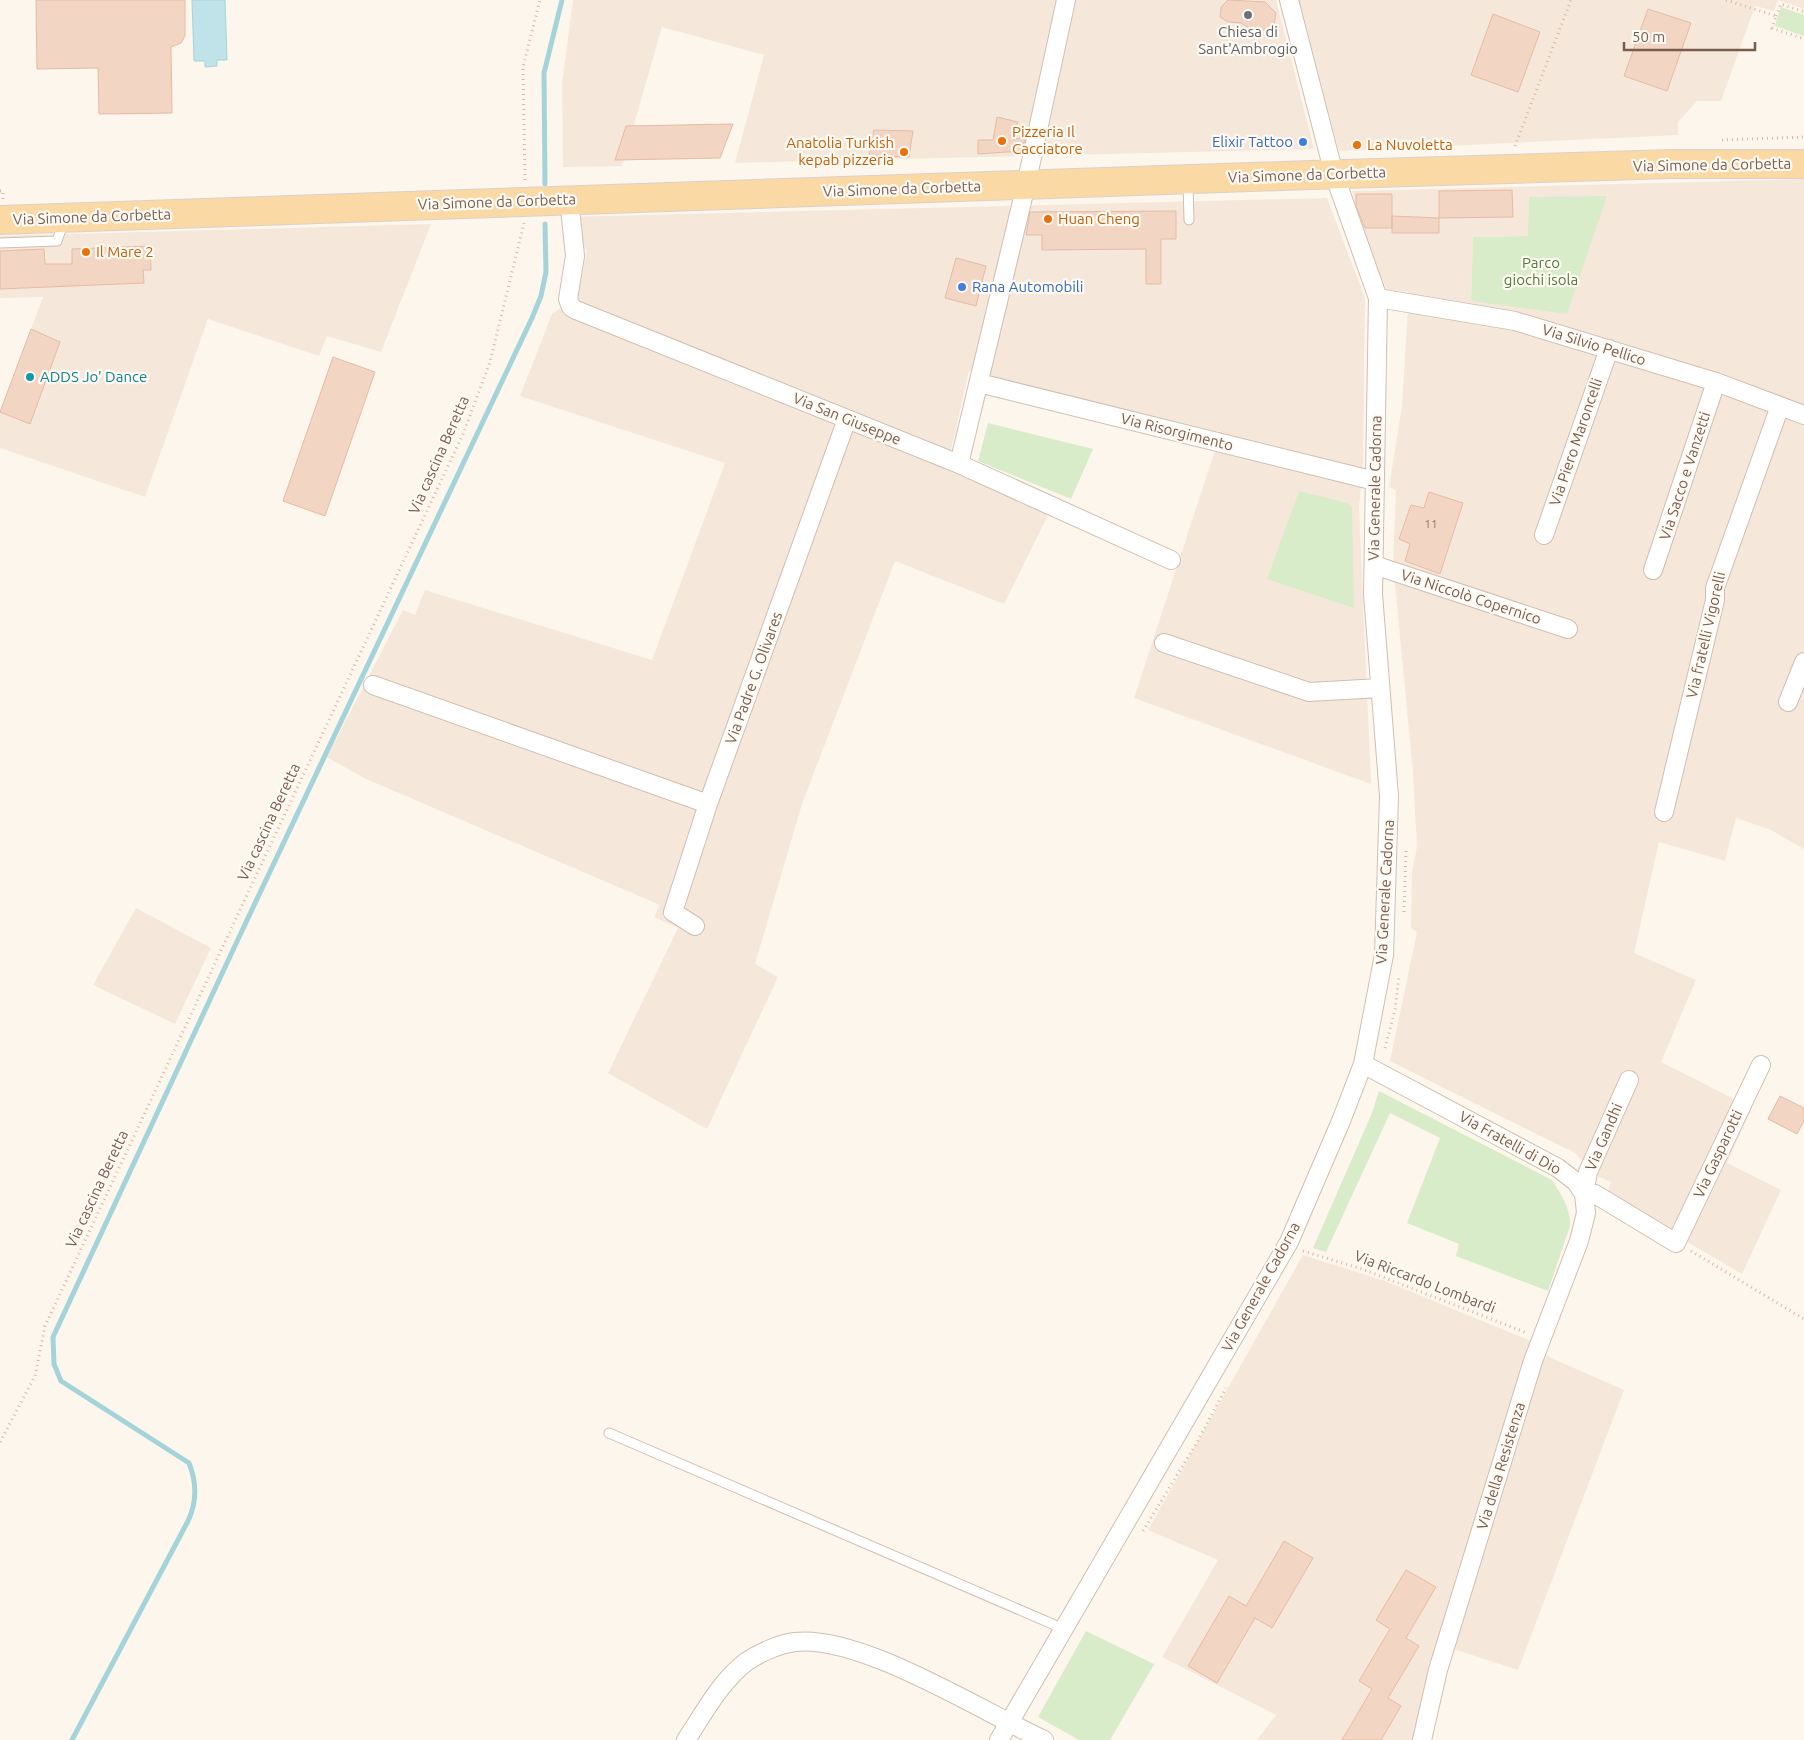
<svg xmlns="http://www.w3.org/2000/svg" width="1804" height="1740" viewBox="0 0 1804 1740" font-family="Ubuntu,sans-serif">
<rect width="100%" height="100%" fill="#fdf6ec"/>
<!-- residential -->
<path fill="#f5e8da" fill-rule="evenodd" d="M573 0H1276L1314 149 735 163 764 55 662 27 622 166 563 167 562 84Z
M1298 0H1778L1774 11 1755 6 1721 101H1697L1678 122V135L1339 151Z
M1778 0H1804V9Z
M1804 179V849L1771 830 1736 818 1725 861 1659 842 1634 953 1696 980 1661 1062 1752 1108 1727 1163 1781 1190 1742 1274 1607 1195 1611 1182 1597 1176 1575 1153 1390 1061 1417 932 1411 928 1412 872 1417 847 1413 773 1393 563 1396 490 1389 487 1402 406 1409 292 1387 290 1366 247 1352 191ZM1528 236 1471 301 1473 237Z
M1327 198 1365 298 1363 466 1359 508 1371 784 1134 698 1221 432 969 371 947 468 1049 513 1004 604 895 561 802 804 755 964 778 977 707 1129 608 1073 678 928 654 917 660 905 364 778 327 757 403 610 415 615 425 590 652 660 725 463 520 396 552 314 571 300 582 275 587 249 570 248 566 217Z
M431 224 381 352 327 336 319 356 208 319 145 497 0 448V412L43 297 0 298V236Z
M136 908 211 948 175 1024 93 985Z
M1303 1255 1385 1281 1531 1341 1549 1357 1624 1390 1518 1670 1438 1644 1412 1740H1257L1276 1715 1162 1657 1218 1560 1148 1530Z"/>
<!-- green -->
<path fill="#d8ecc9" d="M1781 7 1804 15V36L1775 26Z
M1607 196 1567 314 1471 301 1473 237 1528 236 1529 197Z
M988 423 1093 449 1071 499 978 461Z
M1299 491 1348 503 1352 507 1354 608 1267 579Z
M1379 1091 1552 1180C1561 1194 1571 1209 1570 1226L1548 1291 1456 1256 1459 1244 1407 1223 1440 1138 1390 1113 1326 1252 1313 1248 1372 1113Z
M1086 1631 1154 1664 1159 1656 1110 1740H1079L1038 1717Z"/>
<!-- water -->
<path fill="#bfe3e8" stroke="#a5d3da" d="M192 0H225L227 60H217V66L205 67V61H194Z"/>
<g fill="none" stroke-linecap="round" stroke-linejoin="round">
<!-- stream -->
<path stroke="#a5d3da" stroke-width="5" d="M545 184 544 73 562 0
M72 1740 188 1521C197 1502 197 1483 189 1463L61 1381 54 1364 53 1337 240 935 532 318 541 296 546 272 545 224"/>
</g>
<!-- building -->
<path fill="#f3d5c3" stroke="#e6bba3" d="M36 0H185V36L181 43 171 47 172 113 99 114 98 68 37 69Z
M1228 0 1265 2 1276 13 1274 25 1264 30 1250 29 1241 23 1228 22 1220 17 1221 7Z
M1648 9 1691 23 1667 91 1624 76Z
M1493 14 1540 32 1518 92 1471 75Z
M997 117 1018 122 1013 139 1025 138 1022 151 978 154V140H993Z
M733 124 720 158 615 160 626 126Z
M874 130 913 131 909 157 869 156Z
M1512 190 1513 217 1439 218V191Z
M1356 194H1392V228H1365L1356 206Z
M1176 211V239H1161V284H1146V249L1042 250V235H1026L1030 212Z
M1392 216 1439 218V233H1392Z
M150 246 151 270H143L144 283 0 289V251L44 249 45 264H72V249Z
M956 258 986 266 976 306 945 298Z
M31 329 60 342 30 424 0 412Z
M333 357 375 372 325 516 283 501Z
M1429 492 1463 503 1440 574 1405 561 1410 544 1399 539 1411 505 1424 508Z
M1780 1096 1804 1108V1121L1797 1134 1768 1119Z
M1284 1541 1313 1558 1272 1628 1255 1618 1217 1683 1188 1666 1229 1596 1246 1606Z
M1406 1570 1436 1587 1406 1638 1419 1646 1388 1698 1401 1706 1381 1740H1342L1372 1689 1359 1681 1390 1629 1376 1620Z"/>
<g fill="none" stroke-linecap="round" stroke-linejoin="round">
<defs>
<path id="service" d="M1188 183 1189 220
M0 243 57 241 64 221
M609 1433 1064 1629"/>
<path id="minor" d="M569 199 575 256 568 299 571 307 576 310 959 464 1026 185 1066 0
M1378 298 1515 321 1716 382 1804 415
M979 383 1375 481
M959 464 1171 560
M1544 535 1609 349
M1374 565 1568 629
M1653 570 1716 382
M1164 643 1309 692 1380 688
M373 685 708 804
M1788 702 1804 662
M1664 812 1715 600V588L1780 406
M695 926 673 912 708 804 847 419
M1363 1064 1558 1168 1576 1182 1584 1194H1595L1676 1243 1761 1065
M686 1740C704 1713 720 1682 746 1662 759 1653 779 1644 795 1642 860 1634 983 1712 1044 1740
M999 1740 1289 1242 1341 1121 1363 1064 1384 955 1389 796 1373 594 1378 298 1334 174 1289 0
M1422 1740 1438 1670 1533 1361 1579 1241 1586 1213 1584 1194 1588 1172 1629 1080"/>
<path id="primary" d="M0 220 1311 175 1672 164H1804"/>
</defs>
<!-- service casing -->
<use href="#service" stroke="#d1beb0" stroke-width="11"/>
<!-- minor casing -->
<use href="#minor" stroke="#d1beb0" stroke-width="20"/>
<!-- primary casing -->
<use href="#primary" stroke="#dad1cd" stroke-width="30"/>
<!-- path -->
<path stroke="#d9b8a5" stroke-width="3" stroke-dasharray="1 4" stroke-linecap="butt" d="M1726 0 1776 16 1772 28 1804 39
M1776 16 1781 4 1804 12
M1722 140 1804 137
M1515 146 1571 0
M525 180 523 67 540 0
M0 191H3V200
M1404 912 1406 851
M1385 1048 1395 1010 1399 976
M1303 1251 1362 1269 1527 1333
M1691 1251 1804 1319
M0 1442 35 1376 45 1326 463 434 490 362 524 223
M1143 1531 1196 1444 1226 1388"/>
<!-- service -->
<use href="#service" stroke="#fff" stroke-width="9"/>
<!-- minor -->
<use href="#minor" stroke="#fff" stroke-width="18"/>
<!-- primary -->
<use href="#primary" stroke="#fbd9a5" stroke-width="28"/>
</g>
<!-- markers -->
<circle fill="#6b7280" stroke="#fffaf3" stroke-width="2" cx="1248" cy="15" r="5"/>
<g fill="#e8710a" stroke="#fffaf3" stroke-width="2">
<circle cx="1002" cy="141" r="5"/>
<circle cx="1357" cy="145" r="5"/>
<circle cx="904" cy="152" r="5"/>
<circle cx="1048" cy="219" r="5"/>
<circle cx="86" cy="252" r="5"/>
</g>
<g fill="#3f7fe0" stroke="#fffaf3" stroke-width="2">
<circle cx="1303" cy="142" r="5"/>
<circle cx="962" cy="287" r="5"/>
</g>
<circle fill="#0f9aa8" stroke="#fffaf3" stroke-width="2" cx="30" cy="377" r="5"/>
<g text-anchor="middle" stroke-width="4.5" stroke-linejoin="round" paint-order="stroke">
<!-- number labels -->
<g font-size="12" fill="#987a6a">
<text x="1431" y="528">11</text>
</g>
<!-- worship labels -->
<g font-size="15" fill="#5b616d" stroke="#fffaf3">
<text x="1248" y="37">Chiesa di<tspan x="1248" dy="17">Sant'Ambrogio</tspan></text>
</g>
<!-- food labels -->
<g font-size="15" fill="#c56008" stroke="#fffaf3" text-anchor="start">
<text x="1012" y="137">Pizzeria Il<tspan x="1012" dy="17">Cacciatore</tspan></text>
<text x="894" y="148" text-anchor="end">Anatolia Turkish<tspan x="894" dy="17">kepab pizzeria</tspan></text>
<text x="1367" y="150">La Nuvoletta</text>
<text x="1058" y="224">Huan Cheng</text>
<text x="96" y="257">Il Mare 2</text>
</g>
<!-- shop labels -->
<g font-size="15" fill="#366cbe" stroke="#fffaf3" text-anchor="end">
<text x="1293" y="147">Elixir Tattoo</text>
<text x="972" y="292" text-anchor="start">Rana Automobili</text>
</g>
<!-- street labels -->
<g font-size="15" fill="#7a5c4d" stroke="#fffaf3">
<text transform="translate(1712 165) rotate(-1)" y="5">Via Simone da Corbetta</text>
<text transform="translate(1307 175) rotate(-2)" y="5">Via Simone da Corbetta</text>
<text transform="translate(902 189) rotate(-2)" y="5">Via Simone da Corbetta</text>
<text transform="translate(497 202) rotate(-2)" y="5">Via Simone da Corbetta</text>
<text transform="translate(92 217) rotate(-2)" y="5">Via Simone da Corbetta</text>
<text transform="translate(1594 345) rotate(17)" y="5">Via Silvio Pellico</text>
<text transform="translate(847 419) rotate(22)" y="5">Via San Giuseppe</text>
<text transform="translate(1177 432) rotate(14)" y="5">Via Risorgimento</text>
<text transform="translate(1576 442) rotate(-71)" y="5">Via Piero Maroncelli</text>
<text transform="translate(439 455) rotate(-66)" y="5">Via cascina Beretta</text>
<text transform="translate(1685 476) rotate(-72)" y="5">Via Sacco e Vanzetti</text>
<text transform="translate(1375 488) rotate(-89)" y="5">Via Generale Cadorna</text>
<text transform="translate(1471 597) rotate(18)" y="5">Via Niccolò Copernico</text>
<text transform="translate(1706 635) rotate(-77)" y="5">Via fratelli Vigorelli</text>
<text transform="translate(754 678) rotate(-70)" y="5">Via Padre G. Olivares</text>
<text transform="translate(269 822) rotate(-65)" y="5">Via cascina Beretta</text>
<text transform="translate(1385 892) rotate(-87)" y="5">Via Generale Cadorna</text>
<text transform="translate(1604 1137) rotate(-67)" y="5">Via Gandhi</text>
<text transform="translate(1510 1143) rotate(29)" y="5">Via Fratelli di Dio</text>
<text transform="translate(1718 1154) rotate(-65)" y="5">Via Gasparotti</text>
<text transform="translate(97 1189) rotate(-65)" y="5">Via cascina Beretta</text>
<text transform="translate(1425 1282) rotate(21)" y="5">Via Riccardo Lombardi</text>
<text transform="translate(1261 1287) rotate(-61)" y="5">Via Generale Cadorna</text>
<text transform="translate(1501 1466) rotate(-73)" y="5">Via della Resistenza</text>
</g>
<!-- park labels -->
<g font-size="15" fill="#537a41" stroke="#fffaf3">
<text x="1541" y="268">Parco<tspan x="1541" dy="17">giochi isola</tspan></text>
</g>
<!-- culture labels -->
<g font-size="15" fill="#0d838f" stroke="#fffaf3" text-anchor="start">
<text x="40" y="382">ADDS Jo' Dance</text>
</g>
</g>
<!-- scale -->
<path d="M1624 42v8h131v-8" fill="none" stroke="#7a5c4d" stroke-width="2.5"/>
<text x="1632" y="42" font-size="15" fill="#7a5c4d" stroke="#fffaf3" stroke-width="4" paint-order="stroke">50 m</text>
</svg>
